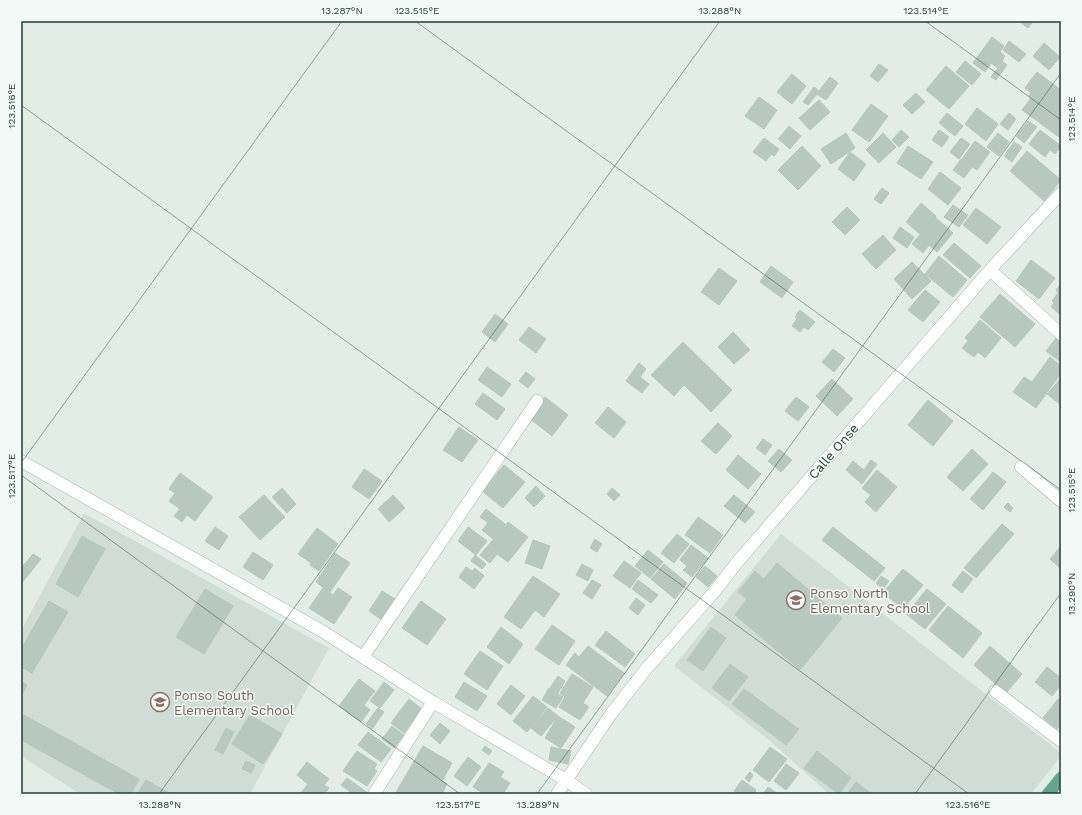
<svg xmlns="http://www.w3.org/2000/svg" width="1082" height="815" viewBox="0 0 1082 815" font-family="'Work Sans',sans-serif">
<rect width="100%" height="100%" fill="#e2ede7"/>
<!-- built -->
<path fill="#d0ddd6" d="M84 513 329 648 250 794H80L21 756V631Z
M781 534 1061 753V756L1031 794H829L769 740 674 666Z"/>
<!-- building -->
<path fill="#b7c8c0" stroke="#b4c7be" d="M1019 21H1033L1028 28Z
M992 37 1004 46 1000 52 1005 56 1002 61 1007 65 996 80 991 77 998 68 991 63 985 72 973 63Z
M1009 41 1026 54 1019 62 1003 50Z
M1044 43 1060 57 1049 70 1033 56Z
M965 61 981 74 972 85 956 72Z
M879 64 888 70 878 82 870 76Z
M946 66 969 86 949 109 926 90Z
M1037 72 1061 90V134L1059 137 1022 110 1031 98 1029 96 1031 93 1025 88Z
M792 74 806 86 792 104 777 92Z
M830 77 838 83 826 100 817 94 808 105 803 102 814 87 819 91Z
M916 93 925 102 912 114 903 105Z
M759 97 777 110 764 129 745 116Z
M819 100 830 112 810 130 799 118Z
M871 104 888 116 869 142 852 130Z
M977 108 998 124 986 141 965 124Z
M947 113 963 126 955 136 939 123Z
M1009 113 1016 119 1008 130 1000 124Z
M1028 121 1037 127 1024 143 1016 136Z
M789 126 801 136 790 149 778 139Z
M901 130 909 137 899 147 892 140Z
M939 130 949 137 942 147 932 140Z
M1040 130 1061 146 1055 154 1050 150 1045 157 1029 144Z
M846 133 855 148 831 164 821 149Z
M883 133 896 147 879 163 866 150Z
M998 133 1009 142 999 156 987 147Z
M764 138 779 149 774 156 771 154 766 161 753 152Z
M961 138 970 144 959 159 950 152Z
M975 141 990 152 977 170 962 159Z
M1014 142 1022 147 1012 162 1004 156Z
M802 146 821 166 798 190 778 170Z
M908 146 933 162 921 179 897 163Z
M1027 151 1061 180 1044 201 1010 171Z
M850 152 866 164 854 181 838 169Z
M961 159 972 167 964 178 953 170Z
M940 172 961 188 948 205 928 189Z
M882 188 889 193 881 204 874 199Z
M921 203 936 216 920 234 906 222Z
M953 205 968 215 959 227 944 217Z
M847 207 860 220 845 235 832 222Z
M976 208 1001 227 987 244 963 225Z
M935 217 953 233 937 252 929 245 923 253 912 244Z
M900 227 914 237 907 248 893 238Z
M883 235 896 250 876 269 862 254Z
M954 243 981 266 970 278 943 255Z
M939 256 967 280 953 297 925 274Z
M1031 260 1055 278 1039 299 1016 281Z
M912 262 931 281 912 299 894 279Z
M771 266 793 282 782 298 760 282Z
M719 268 737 281 719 305 701 292Z
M1061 284V315L1051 307 1054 303 1052 301 1058 293 1056 290Z
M925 290 940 302 923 322 908 310Z
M1000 294 1035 324 1015 347 980 317Z
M800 310 815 322 808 330 804 327 800 332 792 326 797 319 795 317Z
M495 314 508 324 495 342 482 332Z
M980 320 1001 338 985 358 978 352 974 357 962 348 968 341 965 338Z
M529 327 546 339 536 353 519 340Z
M733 332 750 350 734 364 718 347Z
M1057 337 1061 341V362L1046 351Z
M683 342 732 390 711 412 684 385 674 396 651 375Z
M833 349 845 358 834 372 822 362Z
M1050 357 1061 366V373L1036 408 1013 392 1024 377 1032 382Z
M639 363 646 369 640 377 649 384 642 393 626 381Z
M487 367 511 384 502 397 478 380Z
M526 372 535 379 528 388 519 381Z
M1061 378V405L1047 394Z
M832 379 853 399 837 416 816 396Z
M483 393 505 409 497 420 475 404Z
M545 397 568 415 552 436 529 418Z
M796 397 809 407 798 421 785 411Z
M928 400 953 421 933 446 908 425Z
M608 407 626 422 614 438 595 423Z
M718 423 732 436 716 454 701 441Z
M459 427 478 440 462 462 443 450Z
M763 439 772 445 765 455 756 448Z
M779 449 792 460 781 472 768 461Z
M972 449 988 464 963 491 947 477Z
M738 455 761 474 748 489 726 470Z
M871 460 877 464 862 484 846 470 853 461 864 470Z
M504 465 525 482 503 508 482 491Z
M364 469 382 481 369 499 352 487Z
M877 470 897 487 876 512 865 502 871 495 862 488Z
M993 472 1006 482 983 510 970 499Z
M180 473 213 497 195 521 187 515 182 522 174 516 180 509 169 501 175 493 169 489Z
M536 486 545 496 534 507 525 498Z
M282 488 296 504 287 513 272 497Z
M612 488 620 495 614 501 607 494Z
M264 495 285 517 260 540 239 517Z
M393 495 405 508 389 522 378 509Z
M734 495 755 512 745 523 724 506Z
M1008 503 1013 508 1010 512 1004 507Z
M486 509 505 524 493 539 482 530 488 523 480 517Z
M698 517 723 535 710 553 685 535Z
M508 522 528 537 508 562 497 554 490 563 480 555Z
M1002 524 1014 534 976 578 964 568Z
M215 527 228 536 219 550 205 541Z
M468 527 487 541 476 555 458 541Z
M833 527 885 568 874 581 822 540Z
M317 528 338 544 319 571 310 565 311 563 298 554Z
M677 534 689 544 674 563 661 553Z
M82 536 105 549 78 597 56 584Z
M595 539 602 544 597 552 590 548Z
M533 540 550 546 542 569 525 563Z
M691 545 708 558 692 577 683 570 687 566 680 560Z
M1061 546V569L1050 559Z
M648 550 663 562 650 578 635 566Z
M253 552 273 565 263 580 243 567Z
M335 553 350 563 330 592 316 582Z
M33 554 41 559 21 584V567H22Z
M475 555 486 564 482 569 471 561Z
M624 561 641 573 630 588 613 576Z
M777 563 842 618 800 670 735 615 747 599 738 592 755 571 764 579Z
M582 564 593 570 588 581 576 575Z
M664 564 687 583 675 599 651 579Z
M705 566 717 576 708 587 696 577Z
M466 567 472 571 475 568 484 576 474 589 459 577Z
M903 569 923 585 903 609 883 593Z
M963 571 973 579 962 593 952 585Z
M533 576 560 594 544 617 535 610 521 629 504 617Z
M881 576 889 581 883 589 876 583Z
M592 580 601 585 592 599 583 593Z
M638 580 658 595 651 603 632 589Z
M323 588 333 595 338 588 352 597 334 624 309 608Z
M205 589 233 606 204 654 176 637Z
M927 589 946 604 925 629 906 614Z
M382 591 395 599 382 620 369 611Z
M636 598 645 605 638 615 629 608Z
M49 601 68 612 32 673 21 667V649Z
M421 601 446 619 427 645 402 628Z
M948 606 982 633 963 658 929 630Z
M552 625 575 641 559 665 535 649Z
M501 627 523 644 509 664 487 647Z
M711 627 726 638 703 671 687 660Z
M606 631 635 654 625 667 595 645Z
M588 646 624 673 607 696 566 665 575 653 579 657Z
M990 646 1022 674 1006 693 974 665Z
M480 651 503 666 487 690 464 674Z
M730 664 748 677 729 701 712 688Z
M1047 667 1061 678V685L1052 696 1035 682Z
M572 674 593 687 583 703 589 707 580 720 559 707 565 697 560 693Z
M558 676 565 681 558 693 550 688Z
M359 679 375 691 364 705 370 710 361 722 339 706Z
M21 681 27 685 21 696Z
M384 682 394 690 380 708 370 701Z
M464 682 487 696 477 711 455 697Z
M511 685 525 696 511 715 497 704Z
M549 688 563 697 556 708 542 700Z
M744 689 799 729 786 745 732 704Z
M533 696 547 707 527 732 513 721Z
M409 699 422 709 404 733 391 723Z
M1058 699 1061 701V725L1057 729 1043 718Z
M378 708 384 712 372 729 366 724Z
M548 708 558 716 541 736 531 728Z
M24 715 139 779 131 794H119L21 740V720Z
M250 715 282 734 263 764 232 744Z
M558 716 575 727 561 748 545 738Z
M440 723 450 731 440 744 430 735Z
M392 726 404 735 394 748 382 739Z
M226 728 234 732 223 754 215 750Z
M368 732 391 749 381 762 358 745Z
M423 746 452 763 442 781 447 784 442 794H395Z
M485 746 492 751 489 755 482 750Z
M551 747 571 751 568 764 549 760Z
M770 747 787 759 769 782 753 770Z
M357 751 377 764 374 769 377 771 367 786 343 771Z
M817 751 851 778 839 794 804 768Z
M468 757 481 767 467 786 454 776Z
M246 761 255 765 251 773 242 769Z
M307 762 329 779 324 785 329 788 325 794H300L308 784 297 775Z
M489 763 504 772 500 777 510 783 503 794H484L473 787Z
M786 764 799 773 786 790 774 781Z
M750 772 753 775 749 782 745 778Z
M347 778 368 793 367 794H353L341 785Z
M146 780 171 794H137Z
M742 780 756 790 754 794H738L734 791Z
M856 782 872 794H847Z
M768 787 778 794H763Z"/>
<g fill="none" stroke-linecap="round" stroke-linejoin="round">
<defs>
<path id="minor" d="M990 270 1061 334
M21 461 322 631 433 702 566 780 586 794
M1021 467 1061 501
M363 657 537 401
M995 691 1061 741
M374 794 433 702
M557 794 611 714 647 668 715 591 739 560 990 270 1061 193"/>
<path id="major" d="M1048 794 1061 778"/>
</defs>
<!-- minor casing -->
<use href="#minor" stroke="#a4b5ae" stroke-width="13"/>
<!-- major casing -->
<use href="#major" stroke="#c1c9c7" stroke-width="13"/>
<!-- minor -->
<use href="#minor" stroke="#fff" stroke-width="12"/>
<!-- major -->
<use href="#major" stroke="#64a592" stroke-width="12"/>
</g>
<!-- ticks -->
<path fill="none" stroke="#213f36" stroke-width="1" stroke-opacity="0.45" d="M415 21 1061 490M925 21 1061 120M21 105 969 794M21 463 342 21M21 475 460 794M159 794 720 21M537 794 1061 73M915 794 1061 593"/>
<!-- icons -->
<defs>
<symbol id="school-ring" viewBox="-11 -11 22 22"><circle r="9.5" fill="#f3f9f6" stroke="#8d6e63" stroke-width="1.5"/><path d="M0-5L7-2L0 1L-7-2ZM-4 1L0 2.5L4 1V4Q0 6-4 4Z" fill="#8d6e63"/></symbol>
</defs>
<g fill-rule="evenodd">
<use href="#school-ring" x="785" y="589" width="22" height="22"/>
<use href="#school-ring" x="149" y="691" width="22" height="22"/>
</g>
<g text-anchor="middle" stroke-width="3" stroke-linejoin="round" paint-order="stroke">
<!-- street labels -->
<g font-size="13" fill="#213f36" stroke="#f3f9f6">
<text transform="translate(833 451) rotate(-49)" y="5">Calle Onse</text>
</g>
<!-- education labels -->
<g font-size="13" fill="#785e54" stroke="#f3f9f6" text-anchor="start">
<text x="810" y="598">Ponso North<tspan x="810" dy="15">Elementary School</tspan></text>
<text x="174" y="700">Ponso South<tspan x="174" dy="15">Elementary School</tspan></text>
</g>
</g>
<!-- border -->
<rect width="1082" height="815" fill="none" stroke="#f3f9f6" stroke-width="44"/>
<rect x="22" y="22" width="1038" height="771" fill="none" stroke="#213f36" stroke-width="1.5"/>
<g font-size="10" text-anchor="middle" fill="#213f36">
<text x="342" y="14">13.287°N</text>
<text x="417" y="14">123.515°E</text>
<text x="720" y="14">13.288°N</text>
<text x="926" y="14">123.514°E</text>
<text transform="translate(11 106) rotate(-90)" y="4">123.516°E</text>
<text transform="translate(1071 119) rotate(-90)" y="4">123.514°E</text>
<text transform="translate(11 476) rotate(-90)" y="4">123.517°E</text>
<text transform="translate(1071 490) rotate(-90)" y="4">123.515°E</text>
<text transform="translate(1071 594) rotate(-90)" y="4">13.290°N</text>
<text x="160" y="808">13.288°N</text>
<text x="458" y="808">123.517°E</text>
<text x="538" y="808">13.289°N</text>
<text x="968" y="808">123.516°E</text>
</g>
</svg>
